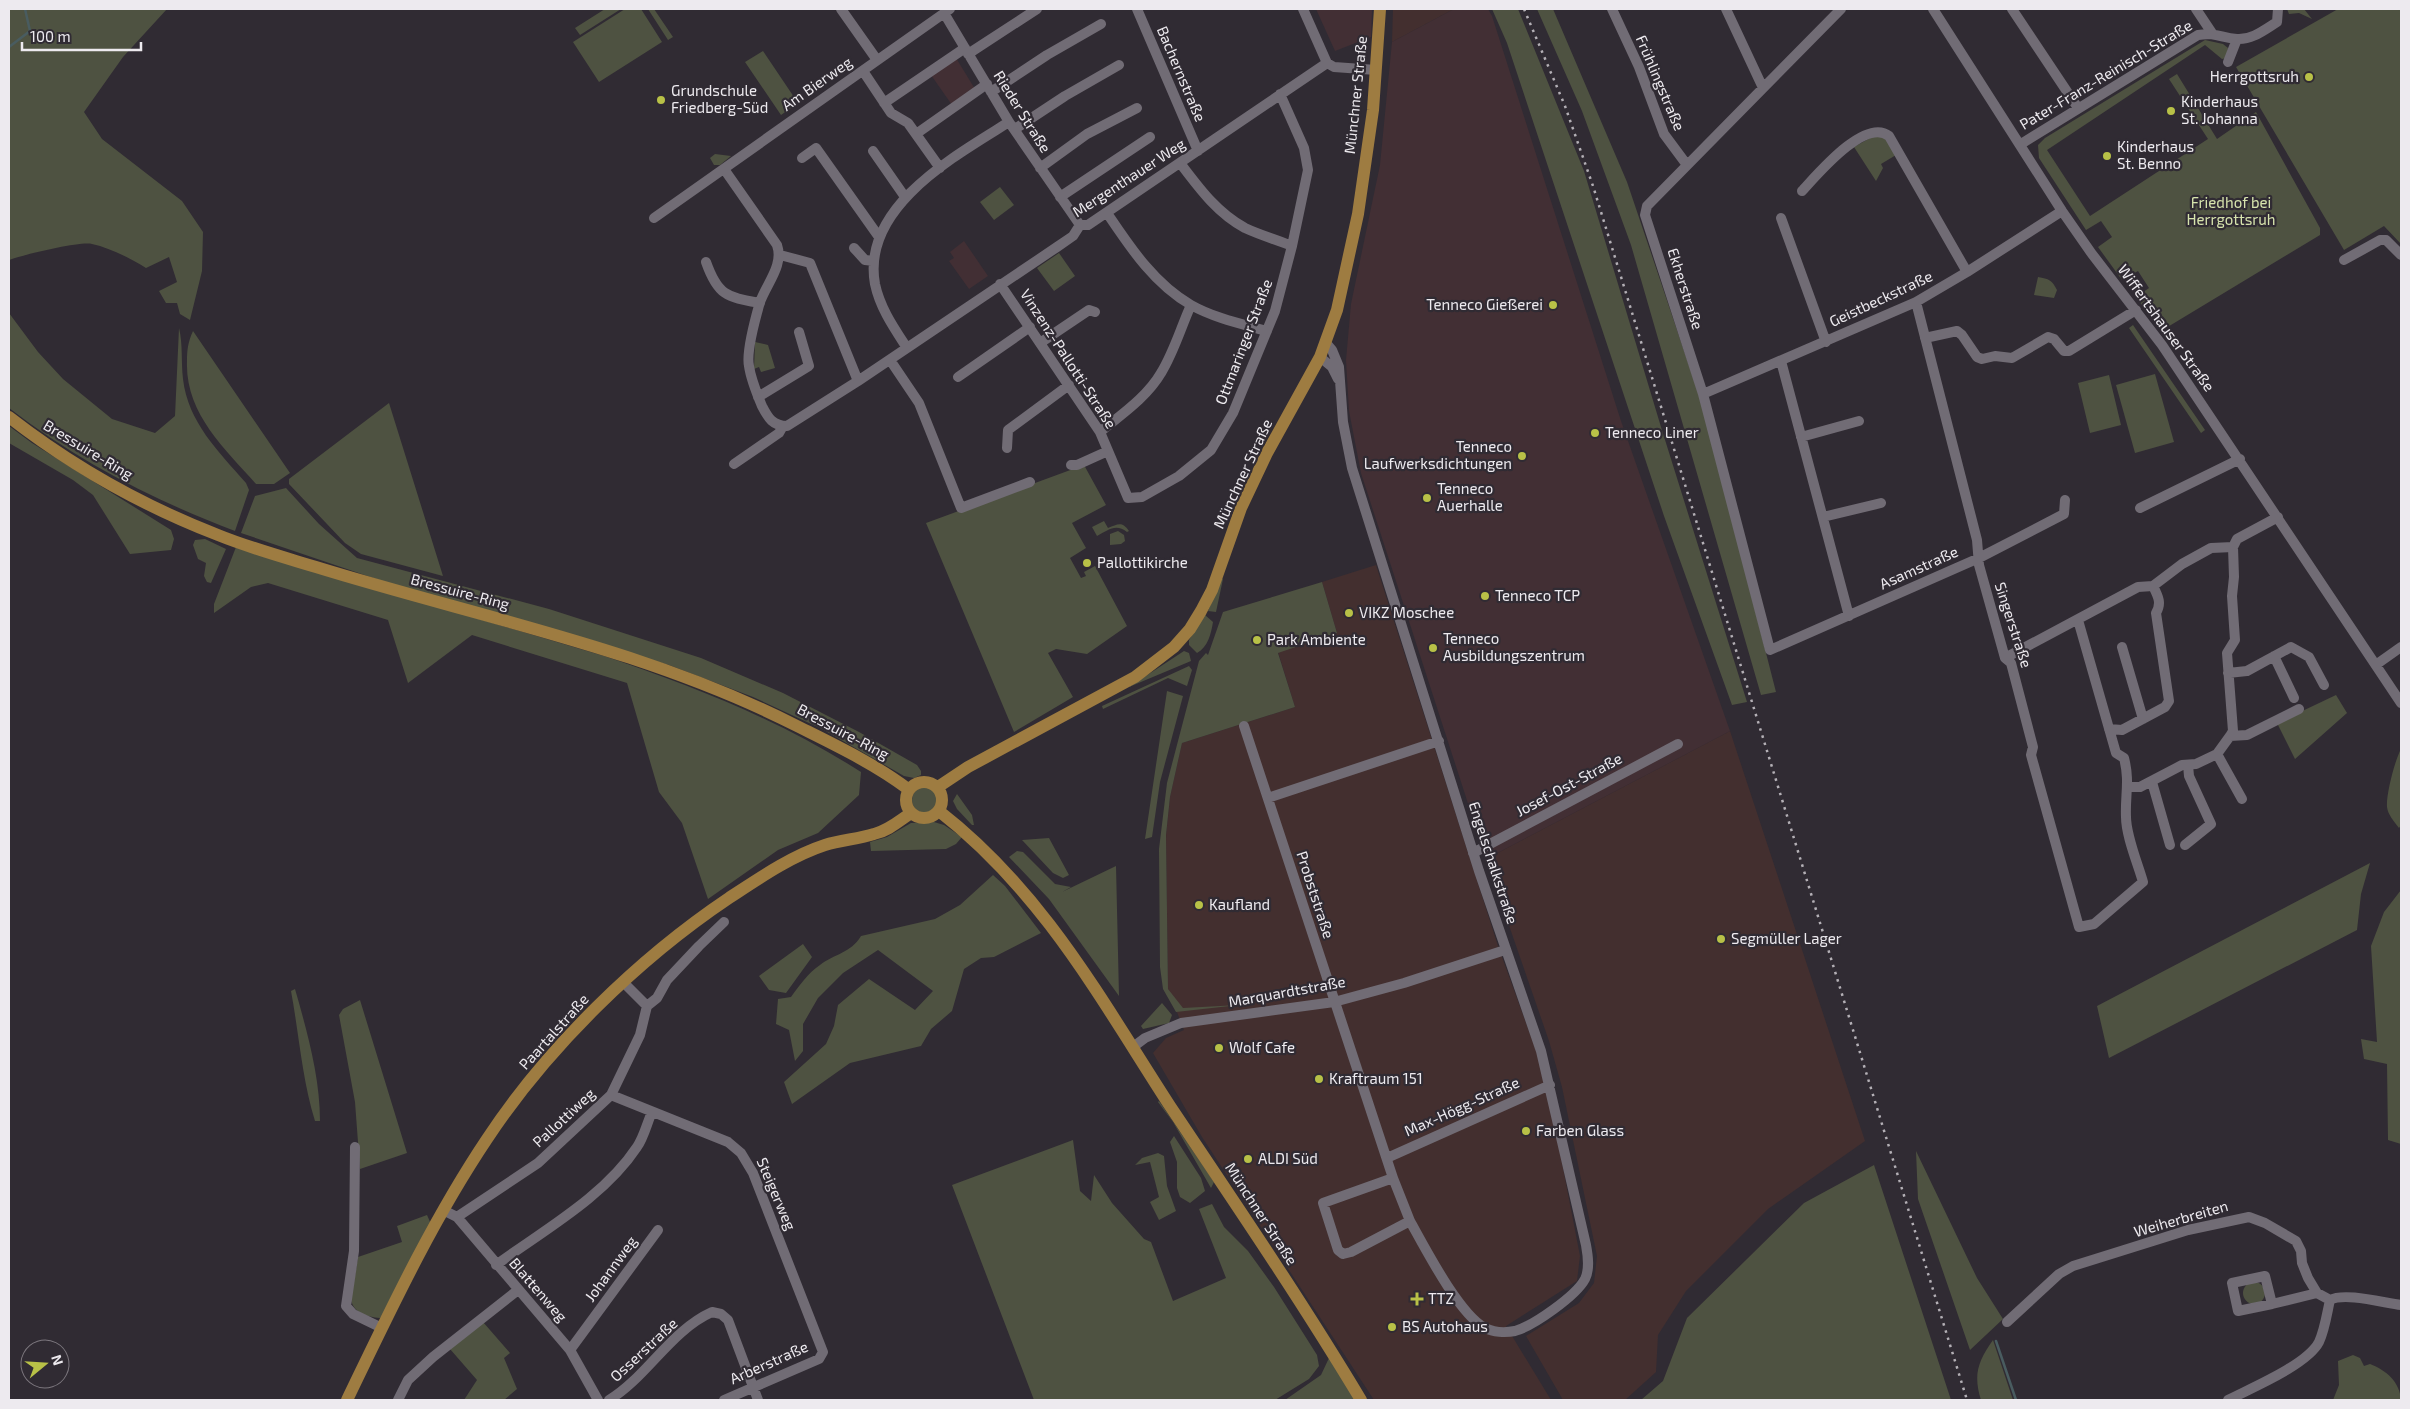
<svg xmlns="http://www.w3.org/2000/svg" width="2410" height="1409" viewBox="0 0 2410 1409" font-family="'Exo 2',sans-serif">
<rect width="100%" height="100%" fill="#302b33"/>
<!-- commercial -->
<path fill="#432f2f" d="M1393 9H1454L1392 42Z
M1376 565 1498 946 1538 1056 1549 1096 1580 1256 1577 1281 1506 1326 1551 1400H1374L1202 1137 1153 1053 1166 1038 1184 1030 1168 989 1166 835 1170 797 1182 743 1295 707 1278 652 1337 633 1322 582Z
M1730 731 1865 1141 1768 1209 1686 1291 1658 1335 1656 1372 1625 1400H1563L1526 1336 1579 1303 1594 1283 1597 1256 1562 1087 1549 1041 1486 859Z"/>
<!-- industrial -->
<path fill="#422f34" d="M1316 9H1372L1371 37 1335 51Z
M1454 9H1488L1492 16 1621 421 1730 731 1486 859 1361 473 1349 411 1346 360 1351 304 1380 165 1392 42Z
M956 58 975 89 952 105 931 75Z
M964 241 988 276 969 289 949 261 954 258 950 252Z"/>
<!-- green -->
<path fill="#4e5241" d="M9 9H167L123 57 84 112 102 139 182 201 203 232 202 271 190 320 180 314 177 303H166L159 291 177 282 169 257 146 268C130 258 110 248 92 244 80 241 23 255 9 260Z
M605 9H621L580 35 575 28Z
M625 9H641L662 42 599 82 573 42Z
M648 9H654L673 37 668 40Z
M1492 9H1518L1584 171 1661 427 1747 702 1732 705 1664 516 1507 43Z
M1537 9H1553L1627 182 1703 407 1776 692 1761 695 1631 245 1582 111Z
M2287 9H2304L2312 19 2299 13 2289 14Z
M2338 9H2401V244L2384 226 2344 250 2236 67Z
M2205 40 2223 44 2228 48 2227 58 2222 59 2205 45 2047 150 2090 216 2208 139 2169 79 2177 74 2217 139 2256 112 2320 228V235L2161 331 2136 297 2149 288 2138 271 2122 280 2098 247 2112 237 2101 221 2086 230 2039 158 2038 145 2045 138Z
M763 51 798 103 781 115 745 62Z
M1872 137H1885L1896 155 1881 164 1883 168 1876 181 1854 147Z
M715 154 731 156 720 165H714L710 158Z
M1000 187 1014 205 994 220 980 202Z
M1059 253 1075 276 1054 291 1037 268Z
M2038 277C2049 279 2052 280 2057 290L2054 298 2034 295Z
M9 313 38 352 63 379 112 419 155 433 175 416 179 328C183 345 181 361 183 379 188 422 218 451 246 483L249 490 235 531C153 500 78 461 9 408Z
M2133 325 2205 430 2201 433 2129 328Z
M193 331 290 473 274 484H256C224 448 185 413 187 361 187 350 188 342 193 331Z
M755 342 768 345 775 368 761 372 759 367 754 369Z
M2155 374 2174 442 2135 453 2116 385Z
M2109 375 2121 425 2090 433 2078 383Z
M389 403 443 576 361 554 345 543 289 484V479Z
M9 426 32 443 171 530 174 539 171 550 130 554 93 495 73 480 9 443Z
M1084 465 1106 505 1072 523 1086 548 1070 558 1081 578 1086 576 1084 572 1095 566 1127 626 1087 654 1056 649 1048 653 1073 697 1014 732 926 523Z
M286 488 319 524 357 558 549 609 701 658 783 693 859 732 917 765 921 771V775L914 778 904 776 822 729 753 697 669 665 394 585 241 533 255 496Z
M1104 521 1108 528C1118 524 1122 521 1129 531L1127 532C1116 523 1108 530 1097 536L1092 527Z
M1118 531 1124 535 1125 541 1121 544 1110 545V534Z
M205 539 226 549 211 583 207 582 204 576 206 563 198 559 193 545 195 540Z
M236 547 604 656C695 687 780 720 861 772L859 795 818 833 778 850 708 899 682 823 659 792 627 683 472 635 408 683 388 620 268 583 251 587 214 613V604Z
M1221 578 1223 579 1216 612 1208 611Z
M1322 582 1337 633 1278 653 1295 707 1182 743 1170 797 1166 835 1168 989 1183 1008 1239 1005 1176 1012 1163 989 1160 967 1159 849 1167 783 1199 661 1206 653 1208 655 1223 612Z
M1205 615 1213 622C1211 634 1208 647 1197 653L1189 645V640Z
M1184 651 1189 653 1191 661 1129 687Z
M1189 666 1192 670 1187 686 1168 678 1103 709 1102 706Z
M1167 691 1183 696 1160 782 1152 837 1145 839Z
M2336 695 2347 713 2295 759 2277 723Z
M2401 749V825L2399 828C2394 821 2388 815 2387 807 2386 794 2395 760 2401 749Z
M912 800a13 13 0 1 1 26 0a13 13 0 1 1-26 0Z
M957 794 972 815 974 825H972L957 809 953 801Z
M934 822 944 825 962 837 956 844 946 849 871 851 870 842 887 837 911 823Z
M1049 838 1069 875 1063 878 1053 873 1022 840Z
M1017 851 1023 852 1055 884 1071 887 1062 892 1116 866 1119 996 1049 899 1009 857Z
M2370 863 2361 894 2357 930 2109 1058 2097 1006Z
M993 875 1005 886 1041 933 994 957 981 958 964 969 952 1011 931 1029 921 1046 850 1063 792 1104 784 1082 826 1044 834 1026 838 1005 869 979 915 1010 933 991 878 950 843 973 818 998 803 1024V1051L795 1061 789 1030 776 1024 778 999 791 997C799 986 808 973 820 965 834 954 851 953 861 936L935 919 960 905Z
M2401 890V1144L2388 1140 2387 1064 2364 1059 2361 1039 2377 1042 2371 946 2384 912Z
M803 944 812 957 786 993 769 990 759 976Z
M295 989C307 1031 320 1077 320 1121H315C302 1079 299 1034 291 991Z
M360 1000 407 1153 360 1169 355 1102 339 1015 343 1009Z
M1162 1003 1172 1015 1169 1023 1143 1029 1141 1026Z
M1159 1101 1214 1182 1211 1188 1173 1122 1158 1102Z
M1174 1136 1201 1178 1205 1191 1190 1203 1180 1197 1177 1188V1162L1170 1142Z
M1073 1140 1080 1191 1091 1201 1094 1175 1112 1203 1144 1239 1151 1242 1173 1301 1226 1278 1199 1209 1212 1204 1224 1227 1248 1251 1274 1287 1317 1355 1319 1366 1309 1379 1275 1400H1034L952 1185Z
M1916 1151 1977 1278 2003 1319 1970 1350 1918 1199Z
M1158 1153 1164 1156 1167 1186 1176 1211 1159 1220 1150 1202 1159 1197 1150 1162 1135 1165 1142 1158Z
M1874 1165 1951 1400H1641L1663 1381 1687 1318 1804 1203Z
M427 1215 431 1224 385 1314 380 1318C367 1317 354 1313 351 1300L358 1257 402 1242 397 1226Z
M2243 1293a11 11 0 1 1 22 0a11 11 0 1 1-22 0Z
M483 1322 510 1353 504 1358 517 1389 504 1400H464L477 1380 450 1349Z
M1993 1340 2013 1400H1981C1973 1375 1978 1361 1993 1340Z
M2353 1355 2360 1358 2364 1366 2370 1364C2386 1370 2400 1382 2401 1400H2333L2339 1385 2338 1361Z
M1329 1358 1356 1400H1285L1321 1375Z"/>
<g fill="none" stroke-linecap="round" stroke-linejoin="round">
<!-- stream -->
<path stroke="#495c60" stroke-width="2.5" d="M9 47 30 31 25 9
M1996 1341 2016 1400"/>
<!-- minor -->
<path stroke="#716c75" stroke-width="10" d="M841 9 877 60
M1137 9 1198 151
M1303 9 1327 63
M1612 9 1639 67 1664 134 1687 165
M1726 9 1763 88
M1841 9 1647 206 1645 215 1703 394 1770 650 1979 558 2064 514 2065 500
M1933 9 2062 211 2092 254 2162 345 2401 703
M2012 9 2078 108
M2196 9 2212 33
M944 13 1009 122 1080 225
M968 54 1037 9
M2228 62 2237 39
M1327 63 1334 67 1376 70
M863 71 891 113 908 123 940 168
M991 92 1047 55 1101 24
M884 103 965 48
M1015 129 1065 96 1119 65
M916 134 987 84
M2021 144 2198 35C2216 32 2221 38 2237 39 2252 40 2264 30 2277 22L2278 9
M873 151 905 197
M802 158 816 148 879 237
M1180 163C1199 188 1217 213 1245 228 1260 235 1277 240 1292 246
M1040 168 1087 134 1137 108
M724 169 777 245C784 265 767 283 760 302 756 316 746 353 749 366 751 380 757 394 762 406 768 418 773 426 787 426L858 381 1057 247 1073 236 1080 225H1088L1327 63
M1802 191C1817 175 1865 117 1889 136L1967 272
M1060 197 1150 137
M1107 213C1130 247 1154 284 1191 305 1214 318 1242 324 1267 331
M654 218 950 9
M1781 218 1826 342
M854 248 865 260 874 261
M780 255 810 263 858 381
M2344 260 2380 240H2386L2401 255
M706 262C718 296 727 297 760 303
M1000 284 1100 432 1128 498 1142 497 1179 476 1211 450 1233 413 1275 311 1292 246 1308 170 1304 148 1280 94
M1916 302 1977 540 1979 565 2005 658 2011 663 2033 747 2031 755 2079 927 2094 924 2143 882C2138 864 2126 836 2126 817 2125 795 2130 781 2124 758L2116 753 2078 620
M1925 338 1957 331 1962 335 1977 357 1982 359 1995 356 2012 358 2048 337 2054 339 2064 351H2069L2136 310
M1040 343 1089 310 1095 312
M1326 343 1332 350 1339 367 1343 422 1352 468 1479 871 1541 1051 1586 1245C1588 1256 1590 1269 1585 1279 1576 1296 1533 1326 1515 1331 1505 1333 1493 1332 1485 1328 1459 1314 1425 1248 1410 1221
M907 348C894 328 880 308 875 284 861 207 955 156 1009 122
M1320 357 1332 367 1338 379
M890 360 919 403 961 508 1030 482
M1781 361 1849 616
M958 377 1030 327
M1703 394 1916 302 1967 272 2062 211
M758 397 809 366 799 332
M1100 432C1122 414 1147 397 1161 373 1174 352 1181 327 1191 305
M1801 437 1859 421
M1007 448 1008 430 1069 385
M734 464 779 433 783 426
M1071 465H1077L1108 451
M2140 508 2240 459
M1823 517 1881 503
M2122 647 2143 719
M2274 656 2294 698
M2005 658 2138 587 2153 586 2182 564 2211 548 2233 547 2237 539 2278 517
M2377 664 2401 647
M2228 673 2247 671 2291 647 2309 657 2324 685
M1244 726 1393 1178 1410 1221 1351 1252 1343 1254 1338 1250 1323 1203 1393 1178
M2109 729 2122 730 2165 707 2169 701 2156 613C2162 603 2158 596 2153 586
M2230 736 2233 731 2227 653 2235 640 2232 596 2234 577 2233 547
M2217 754 2242 799
M2152 782 2170 845
M2129 787H2140L2182 765 2196 764 2217 754 2230 736 2247 735 2299 709
M1268 798 1439 741
M2185 845 2211 824 2189 776 2188 765
M1473 853 1678 744
M623 982 647 1006
M1133 1047 1145 1038 1181 1023 1334 1002 1404 983 1505 950
M611 1095 728 1142 741 1153 753 1173 823 1352 819 1359 724 1400
M355 1147 354 1251 346 1306 353 1314 382 1328
M1387 1158 1550 1085
M443 1210 457 1217 570 1350 598 1400
M457 1217 538 1163 611 1095 640 1035 647 1006 657 998 667 980 699 946 724 922
M496 1265C544 1230 604 1197 637 1147 644 1137 647 1123 652 1112
M2272 1304 2238 1311 2232 1283 2265 1276 2272 1304 2317 1293
M2007 1322 2059 1274 2073 1266 2188 1230 2249 1217 2265 1223 2296 1241 2301 1251 2302 1263 2308 1278 2317 1293 2330 1300C2345 1292 2384 1303 2401 1305
M570 1350 658 1230
M398 1400 408 1380 433 1357 518 1290
M609 1400C647 1377 670 1331 712 1312L721 1314 728 1320 758 1400
M2228 1400C2251 1388 2307 1365 2319 1342 2325 1329 2327 1313 2330 1300"/>
<!-- major -->
<path stroke="#9e7c41" stroke-width="12" d="M9 417C72 466 143 506 218 535 250 548 283 557 316 567 478 617 646 649 797 726 835 745 875 764 908 789
M906 800a18 18 0 1 1 36 0a18 18 0 1 1-36 0Z
M938 787 968 767 1135 677 1174 647 1190 629 1201 611 1212 590 1241 508 1267 453 1320 357 1337 310 1358 214 1373 110 1380 9
M939 811C1043 892 1100 998 1170 1106 1235 1203 1301 1300 1361 1400
M347 1400C390 1311 432 1221 487 1139 547 1048 638 959 729 898 758 879 791 856 825 845 841 840 858 839 874 834 888 831 899 821 911 813"/>
<!-- rail -->
<path stroke="#b4b0b6" stroke-width="2.5" stroke-dasharray="2.5 5" stroke-linecap="butt" d="M1524 9 1565 106 1593 186 1967 1400"/>
</g>
<!-- markers -->
<g fill="#b8c147" stroke="#302b33" stroke-width="2">
<circle cx="2309" cy="77" r="5"/>
<circle cx="661" cy="100" r="5"/>
<circle cx="2171" cy="111" r="5"/>
<circle cx="2107" cy="156" r="5"/>
<circle cx="1553" cy="305" r="5"/>
<circle cx="1595" cy="433" r="5"/>
<circle cx="1522" cy="456" r="5"/>
<circle cx="1427" cy="498" r="5"/>
<circle cx="1087" cy="563" r="5"/>
<circle cx="1485" cy="596" r="5"/>
<circle cx="1349" cy="613" r="5"/>
<circle cx="1257" cy="640" r="5"/>
<circle cx="1433" cy="648" r="5"/>
<circle cx="1199" cy="905" r="5"/>
<circle cx="1721" cy="939" r="5"/>
<circle cx="1219" cy="1048" r="5"/>
<circle cx="1319" cy="1079" r="5"/>
<circle cx="1526" cy="1131" r="5"/>
<circle cx="1248" cy="1159" r="5"/>
<path d="M1414.5 1291.5h5v5h5v5h-5v5h-5v-5h-5v-5h5z"/>
<circle cx="1392" cy="1327" r="5"/>
</g>
<g text-anchor="middle" stroke-width="4.5" stroke-linejoin="round" paint-order="stroke">
<!-- street labels -->
<g font-size="15" fill="#edeaef" stroke="#302b33">
<text transform="translate(1181 74) rotate(67)" y="5">Bachernstraße</text>
<text transform="translate(2106 75) rotate(-31)" y="5">Pater-Franz-Reinisch-Straße</text>
<text transform="translate(1660 83) rotate(67)" y="5">Frühlingstraße</text>
<text transform="translate(817 84) rotate(-35)" y="5">Am Bierweg</text>
<text transform="translate(1356 95) rotate(-84)" y="5">Münchner Straße</text>
<text transform="translate(1022 112) rotate(58)" y="5">Rieder Straße</text>
<text transform="translate(1129 178) rotate(-33)" y="5">Mergenthauer Weg</text>
<text transform="translate(1685 289) rotate(72)" y="5">Ekherstraße</text>
<text transform="translate(1881 299) rotate(-25)" y="5">Geistbeckstraße</text>
<text transform="translate(2166 328) rotate(54)" y="5">Wiffertshauser Straße</text>
<text transform="translate(1244 342) rotate(-69)" y="5">Ottmaringer Straße</text>
<text transform="translate(1068 359) rotate(57)" y="5">Vinzenz-Pallotti-Straße</text>
<text transform="translate(88 450) rotate(31)" y="5">Bressuire-Ring</text>
<text transform="translate(1243 474) rotate(-65)" y="5">Münchner Straße</text>
<text transform="translate(1919 568) rotate(-24)" y="5">Asamstraße</text>
<text transform="translate(460 592) rotate(15)" y="5">Bressuire-Ring</text>
<text transform="translate(2013 625) rotate(72)" y="5">Singerstraße</text>
<text transform="translate(843 732) rotate(28)" y="5">Bressuire-Ring</text>
<text transform="translate(1569 785) rotate(-28)" y="5">Josef-Ost-Straße</text>
<text transform="translate(1493 863) rotate(72)" y="5">Engelschalkstraße</text>
<text transform="translate(1315 895) rotate(72)" y="5">Probststraße</text>
<text transform="translate(1287 992) rotate(-10)" y="5">Marquardtstraße</text>
<text transform="translate(554 1032) rotate(-48)" y="5">Paartalstraße</text>
<text transform="translate(1462 1107) rotate(-24)" y="5">Max-Högg-Straße</text>
<text transform="translate(564 1118) rotate(-43)" y="5">Pallottiweg</text>
<text transform="translate(776 1194) rotate(67)" y="5">Steigerweg</text>
<text transform="translate(1261 1214) rotate(57)" y="5">Münchner Straße</text>
<text transform="translate(2181 1219) rotate(-16)" y="5">Weiherbreiten</text>
<text transform="translate(611 1269) rotate(-54)" y="5">Johannweg</text>
<text transform="translate(538 1290) rotate(49)" y="5">Blattenweg</text>
<text transform="translate(644 1350) rotate(-43)" y="5">Osserstraße</text>
<text transform="translate(769 1363) rotate(-24)" y="5">Arberstraße</text>
</g>
<!-- poi labels -->
<g font-size="15" fill="#edeaef" stroke="#302b33" text-anchor="start">
<text x="2299" y="82" text-anchor="end">Herrgottsruh</text>
<text x="671" y="96">Grundschule<tspan x="671" dy="17">Friedberg-Süd</tspan></text>
<text x="2181" y="107">Kinderhaus<tspan x="2181" dy="17">St. Johanna</tspan></text>
<text x="2117" y="152">Kinderhaus<tspan x="2117" dy="17">St. Benno</tspan></text>
<text x="1543" y="310" text-anchor="end">Tenneco Gießerei</text>
<text x="1605" y="438">Tenneco Liner</text>
<text x="1512" y="452" text-anchor="end">Tenneco<tspan x="1512" dy="17">Laufwerksdichtungen</tspan></text>
<text x="1437" y="494">Tenneco<tspan x="1437" dy="17">Auerhalle</tspan></text>
<text x="1097" y="568">Pallottikirche</text>
<text x="1495" y="601">Tenneco TCP</text>
<text x="1359" y="618">VIKZ Moschee</text>
<text x="1443" y="644">Tenneco<tspan x="1443" dy="17">Ausbildungszentrum</tspan></text>
<text x="1267" y="645">Park Ambiente</text>
<text x="1209" y="910">Kaufland</text>
<text x="1731" y="944">Segmüller Lager</text>
<text x="1229" y="1053">Wolf Cafe</text>
<text x="1329" y="1084">Kraftraum 151</text>
<text x="1536" y="1136">Farben Glass</text>
<text x="1258" y="1164">ALDI Süd</text>
<text x="1428" y="1304">TTZ</text>
<text x="1402" y="1332">BS Autohaus</text>
</g>
<!-- park labels -->
<g font-size="15" fill="#d7e4ad" stroke="#302b33">
<text x="2231" y="208">Friedhof bei<tspan x="2231" dy="17">Herrgottsruh</tspan></text>
</g>
</g>
<!-- border -->
<rect width="2410" height="1409" fill="none" stroke="#edeaef" stroke-width="20"/>
<!-- north arrow -->
<g transform="translate(45 1364) rotate(72)"><circle r="24" fill="#302b33" stroke="#7c777e"/>
<path d="M0-4L9 19L0 12L-9 19Z" fill="#b8c147"/>
<text y="-8" font-size="14" font-weight="bold" text-anchor="middle" fill="#edeaef">N</text>
</g>
<!-- scale -->
<path d="M22 42v8h119v-8" fill="none" stroke="#edeaef" stroke-width="2.5"/>
<text x="30" y="42" font-size="15" fill="#edeaef" stroke="#302b33" stroke-width="4" paint-order="stroke">100 m</text>
</svg>
